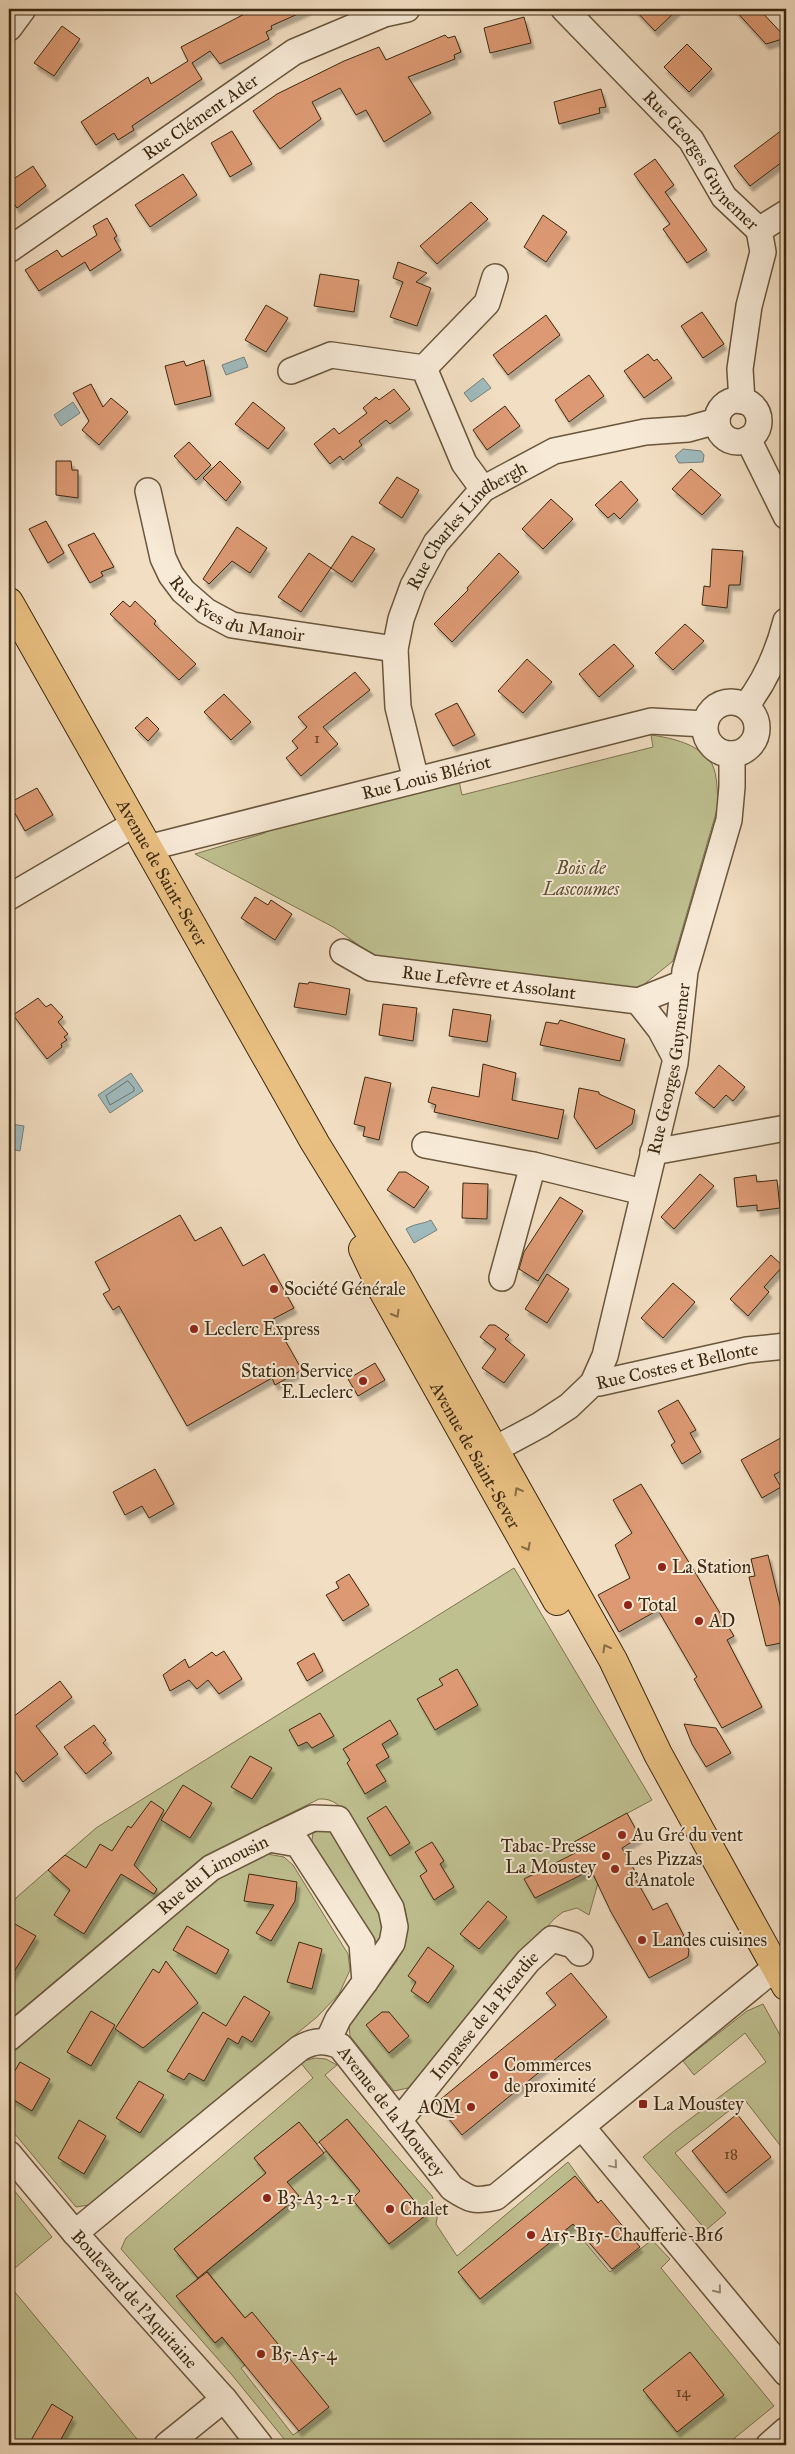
<svg xmlns="http://www.w3.org/2000/svg" width="795" height="2454" viewBox="0 0 795 2454" font-family="'IM FELL Great Primer',serif">
<defs>
<filter id="shadow"><feDropShadow dx="3" dy="5.5" stdDeviation="1" flood-color="#0004"/></filter>
</defs>
<rect width="100%" height="100%" fill="#f2dec2"/>
<filter id="stains"><feTurbulence type="fractalNoise" baseFrequency=".004" numOctaves="4"/><feColorMatrix values="0 0 0 0 .2 0 0 0 0 .09 0 0 0 0 .02 0 0 0 .5 -.17"/></filter>
<radialGradient id="worn" r=".72"><stop offset=".6" stop-color="#630" stop-opacity="0"/><stop offset="1" stop-color="#630" stop-opacity=".3"/></radialGradient>
<!-- green -->
<path fill="#bfc090" stroke="#7d7450" fill-rule="evenodd" d="M651 735C672 738 700 744 712 764 718 776 717 793 718 806L673 961 642 986 634 991 382 962 335 928 195 854 265 833 267 829 459 781 462 795 653 747Z
M514 1568 652 1800 574 1842 598 1883 589 1915 577 1908 563 1912 554 1919 408 2088 394 2091 350 2036 349 2024 397 1961 406 1931 407 1920 405 1909 350 1818C341 1807 334 1798 319 1799L204 1856 9 2020V1906L17 1897 96 1828Z
M328 1826 386 1914 380 1942 373 1943 311 1847 313 1833Z
M267 1854 284 1857 293 1865 348 1954 350 1970 339 1994 317 2017 89 2205 76 2207 9 2127V2051L216 1879Z
M763 2004 786 2046V2153L744 2099 675 2153 726 2213 706 2230 643 2157 674 2131 766 2062 745 2033 694 2075 683 2061 747 2011Z
M315 2058 326 2059 337 2065 325 2075 432 2196 438 2213 436 2224 457 2256 568 2162 598 2203 578 2234 610 2272 652 2240 670 2259 661 2268 774 2406 726 2445H289L232 2375 121 2249 126 2238 313 2078 300 2062ZM347 2119 426 2215 389 2244 352 2199 360 2191 326 2151 287 2182 298 2197 207 2271 245 2318 252 2312 299 2431 293 2435 241 2368 245 2365 222 2337 215 2343 177 2297 198 2278 174 2249 266 2173 254 2158 299 2122 317 2144Z
M9 2184 52 2237 9 2273Z
M9 2285 142 2445H9Z"/>
<!-- water -->
<path fill="#9fbabd" stroke="#778078" d="M244 357 248 367 226 375 222 365Z
M483 378 491 388 471 402 464 393Z
M73 402 80 413 61 426 54 415Z
M683 449 701 451 704 455 703 462 679 463 675 456Z
M131 1073 143 1091 110 1113 98 1095Z
M11 1124 24 1126 20 1151 9 1149Z
M431 1220 437 1230 414 1243 406 1229C415 1223 421 1225 431 1220Z"/>
<g fill="none" stroke-linecap="round" stroke-linejoin="round">
<!-- shore -->
<path stroke="#6d7266" stroke-width="1" d="M128 1081 134 1088V1091L110 1105 106 1096Z"/>
</g>
<!-- building -->
<path fill="#dc9973" stroke="#3b2910" filter="url(#shadow)" d="M254 9H309L271 26 272 29 266 32 269 39 220 64 210 51 192 63 202 79 132 126 134 130 118 140 114 133 96 145 81 122 148 77 151 84 188 61 181 47Z
M634 9H678L655 31Z
M734 9H759L786 38 766 44Z
M524 17 531 43 490 53 484 28Z
M62 26 80 39 54 76 34 63Z
M445 35 448 38 455 36 461 52 454 55 455 59 408 77 431 113 384 142 366 110 356 115 340 88 312 102 321 119 280 149 253 111 277 94 344 61 379 47 386 60Z
M687 44 712 69 689 92 664 67Z
M601 89 606 107 599 108 600 113 559 124 554 102Z
M786 127V159L750 186 734 166Z
M232 131 252 164 230 177 211 143Z
M655 159 674 185 665 192 707 250 687 263 663 229 670 224 634 174Z
M33 166 46 186 17 208 9 196V182Z
M183 174 197 195 150 227 135 205Z
M471 202 488 219 437 264 420 246Z
M543 215 567 232 546 262 524 247Z
M107 218 117 236 114 238 121 250 90 271 85 262 39 291 25 270 57 250 62 257 97 235 93 226Z
M398 262 427 273 416 282 431 288 417 326 390 317 403 282 393 278Z
M320 274 359 280 354 312 314 306Z
M266 305 288 318 266 352 245 340Z
M702 312 724 344 703 358 681 326Z
M546 315 560 335 508 375 493 355Z
M648 354 654 361 657 359 672 378 644 398 624 371Z
M204 360 211 396 175 405 165 366 184 361 186 366Z
M589 375 604 396 569 422 555 400Z
M91 384 103 407 111 398 128 412 99 445 82 430 89 421 73 393Z
M394 389 410 409 390 424 386 420 359 441 362 445 343 460 340 456 330 464 314 444 334 428 339 434 367 413 363 408 376 397 379 400Z
M253 402 285 428 268 449 235 424Z
M505 406 520 426 487 450 473 430Z
M189 442 211 465 196 480 174 456Z
M56 461H71L72 470H78V498L56 495Z
M220 461 241 482 226 501 203 478Z
M691 469 721 495 702 515 672 489Z
M397 477 419 490 402 518 379 503Z
M621 481 638 500 620 519 614 513 608 518 595 505Z
M551 499 573 519 543 549 522 529Z
M46 521 64 553 48 563 29 529Z
M237 527 267 548 250 573 232 561 209 584 203 579Z
M94 533 114 567 101 572 103 576 90 583 68 545Z
M352 536 375 549 352 582 331 568Z
M712 549 743 551 740 585H729L727 608 702 605 704 586 710 587Z
M309 553 331 568 301 612 278 597Z
M499 553 519 572 452 642 434 624 468 590 467 588Z
M123 601 130 607 135 601 156 621 154 624 196 664 179 680 110 614Z
M685 624 704 641 673 670 655 653Z
M614 644 634 666 599 697 579 674Z
M527 659 552 682 523 713 498 691Z
M355 672 370 690 323 727 338 744 301 776 286 758 298 748 292 741 307 727 298 717Z
M224 694 251 722 231 740 204 712Z
M457 703 475 735 453 746 435 714Z
M147 717 159 729 148 741 135 728Z
M37 788 53 815 25 831 9 803Z
M255 897 268 905 271 900 292 914 275 940 241 918Z
M309 982 350 989 346 1015 294 1007 299 983 308 984Z
M38 998 46 1007 51 1004 63 1017 58 1022 68 1034 64 1037 67 1040 61 1044 62 1047 47 1059 13 1015Z
M383 1004 417 1008 413 1041 379 1035Z
M453 1009 491 1015 487 1042 449 1036Z
M560 1020 625 1039 620 1061 540 1045 546 1022 558 1024Z
M483 1064 516 1073 512 1100 564 1110 558 1139 434 1112 436 1105 428 1102 432 1087 479 1097Z
M719 1065 745 1087 733 1101 726 1095 714 1108 695 1093Z
M365 1077 391 1083 379 1140 363 1136 365 1127 354 1124Z
M579 1088 599 1092V1094L635 1110 632 1124 596 1149 574 1117Z
M399 1172H406L429 1187 414 1208 387 1190Z
M700 1174 714 1186 674 1229 661 1217Z
M756 1175 757 1182 777 1180 780 1208 757 1211V1205L737 1207 734 1178Z
M463 1183 488 1184 487 1219 462 1218Z
M560 1197 583 1211 538 1281 519 1269 524 1252Z
M180 1215 195 1241 221 1227 243 1266 264 1254 294 1308 273 1319 302 1370 275 1385 272 1378 187 1426 119 1306 113 1310 103 1294 110 1290 95 1262Z
M771 1255 783 1266 764 1287 769 1292 748 1316 730 1299Z
M547 1274 569 1289 547 1323 525 1309Z
M673 1283 695 1302 663 1338 641 1318Z
M489 1325H495L509 1335 505 1339 525 1355 504 1383 482 1368 496 1349 480 1337Z
M375 1363 385 1380 358 1396 348 1379Z
M678 1400 696 1430 690 1433 701 1452 682 1464 671 1445 675 1442 658 1411Z
M786 1435V1468L774 1475 781 1487 762 1498 741 1460Z
M155 1469 174 1504 149 1518 142 1506 125 1515 113 1492Z
M641 1484 734 1636 727 1640 762 1707 722 1728 694 1679 697 1677 658 1610 619 1632 598 1595 630 1578 615 1545 632 1533 613 1500Z
M768 1555 786 1630V1642L766 1646 749 1577 755 1576 751 1559Z
M349 1574 369 1605 343 1621 326 1595 339 1588 336 1582Z
M224 1651 242 1679 219 1694 208 1680 197 1689 189 1680 170 1691 163 1675 185 1659 189 1668 212 1652 216 1656Z
M314 1653 323 1671 307 1681 297 1663Z
M457 1669 478 1705 435 1730 417 1699 443 1685 439 1679Z
M60 1681 72 1697 36 1726 58 1754 23 1782 9 1763V1720Z
M320 1713 334 1736 312 1748 307 1742 298 1746 289 1730Z
M390 1720 398 1734 382 1744 389 1757 376 1765 386 1781 365 1794 347 1763 350 1760 343 1749Z
M684 1724 716 1728 731 1753 706 1767 692 1744Z
M94 1725 106 1740 103 1743 112 1753 86 1774 64 1747Z
M250 1756 272 1768 252 1799 231 1787Z
M183 1785 212 1803 190 1838 161 1820Z
M151 1801 164 1810 134 1865 157 1889 154 1894 121 1874 84 1934 54 1915 70 1890 48 1870 65 1855 86 1868 100 1844 112 1851 128 1826 131 1828Z
M386 1806 410 1843 390 1856 367 1818Z
M627 1813 640 1837 622 1848 636 1873 633 1874 653 1910 667 1903 684 1936 682 1937 689 1950 688 1957 649 1978 611 1912 591 1870 535 1898 524 1879 579 1851 574 1842Z
M432 1842 444 1861 440 1864 454 1887 434 1900 420 1876 427 1871 415 1852Z
M249 1874 297 1882 295 1901 271 1941 256 1933 274 1905 244 1901Z
M488 1901 507 1917 479 1949 460 1934Z
M15 1924 36 1936 9 1980V1933Z
M187 1926 229 1950 216 1974 173 1950Z
M299 1942 322 1949 312 1989 287 1982Z
M428 1947 454 1966 428 2003 411 1991 416 1982 408 1976Z
M166 1961 198 2003 143 2048 115 2029 153 1969 159 1973Z
M571 1973 607 2017 462 2135 436 2103 556 2005 546 1993Z
M244 1996 270 2012 252 2042 242 2036 238 2044 228 2038 204 2081 189 2073 184 2080 167 2071 203 2012 226 2026Z
M91 2011 115 2025 91 2066 67 2052Z
M382 2012H389L409 2036 389 2053 366 2025Z
M20 2062 50 2079 32 2111 9 2097V2081Z
M139 2081 164 2095 140 2133 116 2118Z
M737 2114 771 2157 726 2193 692 2151Z
M347 2119 426 2215 389 2244 352 2199 360 2191 319 2142Z
M79 2120 106 2136 84 2174 58 2158Z
M299 2122 324 2153 287 2182 299 2196 198 2278 174 2249 266 2173 254 2158Z
M575 2176 598 2203 601 2200 640 2247 612 2269 573 2224 480 2299 458 2272Z
M207 2272 245 2318 252 2312 329 2407 299 2431 222 2337 215 2343 176 2296Z
M690 2352 724 2395 677 2432 643 2390Z
M52 2404 73 2417 59 2443 52 2439 49 2445H39L31 2440Z"/>
<g fill="none" stroke-linecap="round" stroke-linejoin="round">
<defs>
<g id="minor">
<path id="s1" d="M564 9 691 140 724 197 759 230 763 252 749 306 740 369 742 401"/>
<path d="M9 28 23 9"/>
<path d="M759 230 786 213"/>
<path id="s2" d="M9 247 10 249 294 52 384 14 407 9"/>
<path d="M424 368 487 303 495 277"/>
<path d="M291 371 331 355 424 368 464 463 483 489"/>
<circle cx="738" cy="421" r="21"/>
<path d="M748 439 786 516"/>
<path id="s3" d="M148 491 163 558 171 575 183 591 206 611 232 625 395 649"/>
<circle cx="731" cy="728" r="26"/>
<path d="M746 706C766 680 778 653 786 621"/>
<path id="s4" d="M416 780 398 707 395 649 401 619 413 586 436 543 483 489 554 451 645 432 688 429 717 421"/>
<path id="s5" d="M147 848 651 721 705 724"/>
<path d="M9 897 134 824"/>
<path id="s6" d="M343 952 371 968 638 1001 683 983"/>
<path d="M638 1001 660 1029 675 1057"/>
<path d="M425 1145 533 1165 643 1192"/>
<path d="M653 1152 786 1128"/>
<path d="M502 1278 533 1165"/>
<path id="s7" d="M593 1383H599L747 1350 786 1346"/>
<path id="s8" d="M473 1447 495 1449 540 1425 569 1406 593 1383 605 1356 675 1063 685 971 729 820 732 787V754"/>
<path d="M269 1839 313 1818 338 1819 391 1908 395 1927 392 1943 365 1982"/>
<path id="s9" d="M9 2038 211 1868 269 1839 298 1844 362 1943 365 1982 338 2019 328 2041"/>
<path id="s10" d="M399 2121 528 1961 552 1939 573 1945 580 1953"/>
<path d="M582 2127 786 2373"/>
<path id="s11" d="M9 2154 75 2233 224 2399 260 2445"/>
<path id="s12" d="M75 2233 300 2048C315 2040 325 2040 340 2046L452 2188C470 2200 474 2202 496 2197L776 1967"/>
<path d="M167 2445 224 2399"/>
<path d="M769 2445 786 2430"/>
</g>
<g id="major">
<path id="s13" d="M9 602 315 1143 398 1278 613 1660 658 1754 786 1986"/>
<path id="s14" d="M363 1249 382 1289 557 1601"/>
</g>
</defs>
<!-- minor casing -->
<use href="#minor" stroke="#69563c" stroke-width="28"/>
<!-- major casing -->
<use href="#major" stroke="#3b2910" stroke-width="30"/>
<!-- minor -->
<use href="#minor" stroke="#f7ead7" stroke-width="25"/>
<!-- major -->
<use href="#major" stroke="#e9bf81" stroke-width="28"/>
</g>
<!-- one-way arrows -->
<defs><path id="oneway-chevron" d="M-2-3.5L2.5 0L-2 3.5" fill="none" stroke-width="1.6" stroke-linecap="round" stroke-linejoin="round" transform="scale(1.25)"/></defs>
<g stroke="#896c43">
<use href="#oneway-chevron" transform="translate(396 1314) rotate(60)"/>
<use href="#oneway-chevron" transform="translate(518 1491) rotate(-119)"/>
<use href="#oneway-chevron" transform="translate(527 1547) rotate(61)"/>
<use href="#oneway-chevron" transform="translate(606 1648) rotate(-119)"/>
</g>
<g stroke="#998a74">
<use href="#oneway-chevron" transform="translate(614 2165) rotate(50)"/>
<use href="#oneway-chevron" transform="translate(718 2290) rotate(51)"/>
</g>
<!-- markers -->
<g fill="#8f2418" stroke="#f7ead7" stroke-width="2">
<circle cx="274" cy="1289" r="5"/>
<circle cx="194" cy="1329" r="5"/>
<circle cx="363" cy="1381" r="5"/>
<circle cx="662" cy="1567" r="5"/>
<circle cx="628" cy="1605" r="5"/>
<circle cx="699" cy="1621" r="5"/>
<circle cx="622" cy="1835" r="5"/>
<circle cx="606" cy="1856" r="5"/>
<circle cx="615" cy="1869" r="5"/>
<circle cx="642" cy="1940" r="5"/>
<circle cx="494" cy="2075" r="5"/>
<rect x="638" y="2099" width="10" height="10" rx="2.5"/>
<circle cx="471" cy="2107" r="5"/>
<circle cx="267" cy="2198" r="5"/>
<circle cx="390" cy="2209" r="5"/>
<circle cx="531" cy="2235" r="5"/>
<circle cx="261" cy="2354" r="5"/>
</g>
<g text-anchor="middle" stroke-width="4" stroke-linejoin="round" paint-order="stroke">
<!-- number labels -->
<g font-size="15" fill="#634529">
<text x="317" y="743">1</text>
<text x="731" y="2159">18</text>
<text x="683" y="2397">14</text>
</g>
<!-- street labels -->
<g font-size="18" fill="#3b2910" stroke="#f7ead7">
<text dy="6" stroke="none"><textPath href="#s2" startOffset="234">Rue Clément Ader</textPath></text>
<text dy="6" stroke="none"><textPath href="#s1" startOffset="205">Rue Georges Guynemer</textPath></text>
<text dy="6" stroke="none"><textPath href="#s4" startOffset="282">Rue Charles Lindbergh</textPath></text>
<text dy="6" stroke="none"><textPath href="#s3" startOffset="166">Rue Yves du Manoir</textPath></text>
<text dy="6" stroke="none"><textPath href="#s5" startOffset="288">Rue Louis Blériot</textPath></text>
<text dy="6" stroke="none"><textPath href="#s13" startOffset="311">Avenue de Saint-Sever</textPath></text>
<text dy="6" stroke="none"><textPath href="#s6" startOffset="151">Rue Lefèvre et Assolant</textPath></text>
<text dy="6" stroke="none"><textPath href="#s8" startOffset="465">Rue Georges Guynemer</textPath></text>
<text dy="6" stroke="none"><textPath href="#s7" startOffset="86">Rue Costes et Bellonte</textPath></text>
<text dy="6" stroke="none"><textPath href="#s14" startOffset="235">Avenue de Saint-Sever</textPath></text>
<text dy="6" stroke="none"><textPath href="#s9" startOffset="262">Rue du Limousin</textPath></text>
<text dy="6" stroke="none"><textPath href="#s10" startOffset="136">Impasse de la Picardie</textPath></text>
<text dy="6" stroke="none"><textPath href="#s12" startOffset="416">Avenue de la Moustey</textPath></text>
<text dy="6" stroke="none"><textPath href="#s11" startOffset="192">Boulevard de l'Aquitaine</textPath></text>
</g>
<!-- park labels -->
<g font-size="18" font-style="italic" fill="#5c4f30" stroke="#f7ead7">
<text x="581" y="874">Bois de<tspan x="581" dy="21">Lascoumes</tspan></text>
</g>
<!-- poi labels -->
<g font-size="18" fill="#3b2910" stroke="#f7ead7" text-anchor="start">
<text x="284" y="1295">Société Générale</text>
<text x="204" y="1335">Leclerc Express</text>
<text x="353" y="1377" text-anchor="end">Station Service<tspan x="353" dy="21">E.Leclerc</tspan></text>
<text x="672" y="1573">La Station</text>
<text x="638" y="1611">Total</text>
<text x="709" y="1627">AD</text>
<text x="632" y="1841">Au Gré du vent</text>
<text x="596" y="1852" text-anchor="end">Tabac-Presse<tspan x="596" dy="21">La Moustey</tspan></text>
<text x="625" y="1865">Les Pizzas<tspan x="625" dy="21">d'Anatole</tspan></text>
<text x="652" y="1946">Landes cuisines</text>
<text x="504" y="2071">Commerces<tspan x="504" dy="21">de proximité</tspan></text>
<text x="653" y="2110">La Moustey</text>
<text x="461" y="2113" text-anchor="end">AQM</text>
<text x="277" y="2204">B3-A3-2-1</text>
<text x="400" y="2215">Chalet</text>
<text x="541" y="2241">A15-B15-Chaufferie-B16</text>
<text x="271" y="2360">B5-A5-4</text>
</g>
</g>
<!-- margin -->
<rect width="795" height="2454" fill="none" stroke="#f2dec2" stroke-width="30"/>
<rect x="10" y="10" width="775" height="2434" fill="none" stroke="#3b2910" stroke-width="2.5"/>
<rect x="15" y="15" width="765" height="2424" fill="none" stroke="#3b2910"/>
<rect width="100%" height="100%" filter="url(#stains)"/>
<rect width="100%" height="100%" fill="url(#worn)"/>
</svg>
